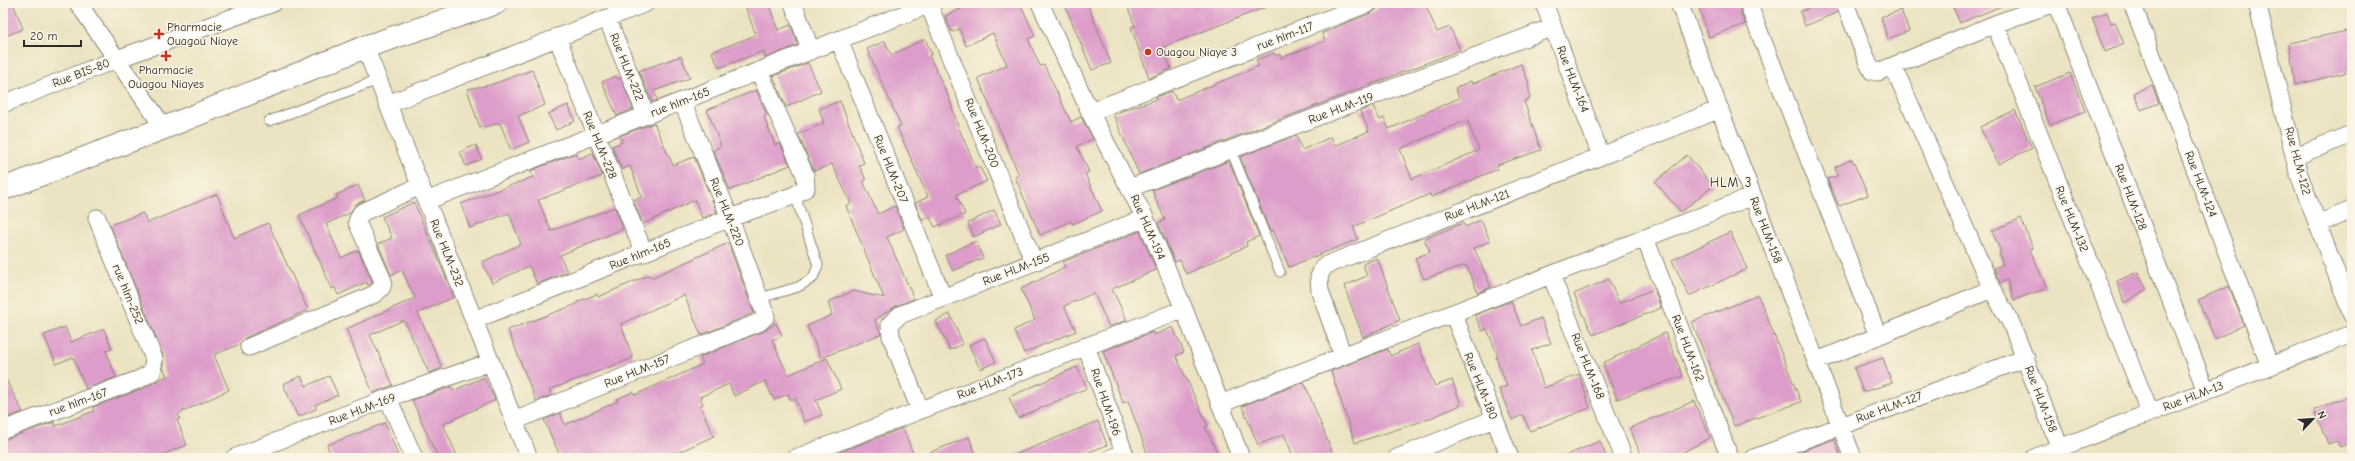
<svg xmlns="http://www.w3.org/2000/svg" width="2355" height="461" viewBox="0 0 2355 461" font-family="'Comic Neue',sans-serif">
<rect width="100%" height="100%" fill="#fcf5e5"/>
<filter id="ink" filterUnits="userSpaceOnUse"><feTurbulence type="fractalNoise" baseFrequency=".025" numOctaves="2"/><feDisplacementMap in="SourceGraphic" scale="8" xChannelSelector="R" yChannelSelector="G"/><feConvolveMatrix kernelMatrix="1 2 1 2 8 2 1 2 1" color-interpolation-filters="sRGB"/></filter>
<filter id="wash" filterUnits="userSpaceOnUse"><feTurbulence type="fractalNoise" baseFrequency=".012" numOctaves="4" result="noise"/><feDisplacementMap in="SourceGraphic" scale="16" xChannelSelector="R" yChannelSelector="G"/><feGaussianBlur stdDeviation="0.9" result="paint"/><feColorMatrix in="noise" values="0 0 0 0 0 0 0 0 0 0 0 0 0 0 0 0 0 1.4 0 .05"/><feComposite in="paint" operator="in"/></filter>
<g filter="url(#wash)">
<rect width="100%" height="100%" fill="#ebe3c1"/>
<g id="blocks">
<!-- building -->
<path fill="#dd9dca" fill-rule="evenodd" d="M3 3H13L23 29 3 37Z
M744 3H768L778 30 791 25 798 45 766 58 763 51 719 68 712 52 756 35Z
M974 3H1020L1035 36 1028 39 1040 66 1044 65 1071 122 1081 117 1093 139 1077 146 1089 172 1085 174 1102 211 1073 224 1071 221 1040 235 1015 177 1019 175 978 78 1007 65 993 33 966 46 959 29 952 32 945 16Z
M1064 3H1087L1111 63 1092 70Z
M1126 3H1273L1274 4 1163 47 1171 69 1149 78 1131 27 1135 26Z
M1379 3H1425L1437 32 1450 27 1460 50 1139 174 1113 114 1157 99 1156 97 1172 91 1176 100 1259 66 1256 60 1274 53 1276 56 1280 54 1281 58 1325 41 1322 33 1373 12 1377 9Z
M1697 3H1737L1745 24 1709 37Z
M1806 3H1835L1838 12 1805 26 1800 12 1809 8Z
M1951 3H2006V4L1960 23Z
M1901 10 1909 31 1888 39 1881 17Z
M2107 12 2111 23 2115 22 2124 44 2105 52 2092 18Z
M2352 30V71L2295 85 2289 43Z
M925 39 932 54 929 55 949 98 958 126 976 168 979 166 987 181 956 195 965 214 935 227 930 217 922 220 915 203 928 197 897 127 901 126 867 49 885 41 891 55Z
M681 56 690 78 654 91 658 100 652 102 639 71Z
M808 63 821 91 786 107 773 76Z
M1521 64 1528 81 1530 99 1524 101 1541 150 1497 165 1498 169 1431 197 1430 194 1353 227 1358 239 1289 267 1273 230 1270 231 1240 157 1296 135 1302 150 1331 137 1335 146 1369 131 1360 111 1373 106 1380 120 1384 118 1389 129 1459 98 1455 88 1471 81 1472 84ZM1467 120 1479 150 1412 179 1400 149Z
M532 70 545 105 518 116 529 142 511 150 500 123 480 128 467 89 490 85Z
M2070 73 2085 111 2050 125 2035 87Z
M616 76 618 79 621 78 633 109 617 116 602 82Z
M2152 85 2159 103 2141 110 2134 93Z
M756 90 767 115 764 117 775 145 780 143 790 165 730 190 713 150 721 146 707 110Z
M840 101 864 163 859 165 866 180 863 181 878 214 895 206 904 229 887 237 914 299 896 306 875 320 881 334 821 358 807 326 832 315 828 302 853 291 884 298 846 206 851 203 832 164 814 171 798 134 824 123 819 109Z
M568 105 575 121 556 130 548 114Z
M2015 110 2032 148 1998 164 1980 127Z
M654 123 673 165 694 157 717 212 702 218 695 200 643 224 633 200 642 197 630 166 622 170 612 146 622 142 619 136Z
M476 145 482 159 466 166 460 152Z
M576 153 578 159 593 153 602 176 538 200 551 231 615 207 623 229 560 255 567 272 537 284 529 266 492 283 482 262 521 244 509 213 470 228 461 204 533 177 530 171Z
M1687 155 1713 186 1681 212 1655 182Z
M1852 159 1868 195 1839 206 1827 179 1837 176 1835 167Z
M1229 161 1259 236 1246 242 1247 246 1186 274 1180 260 1175 262 1158 223 1165 220 1152 190Z
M358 185 365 200 356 204 350 213 326 224 341 258 358 250 373 282 368 286 367 282 338 295 335 287 332 289 299 215 338 198 336 195Z
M217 194 234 238 268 223 308 310 245 338 240 344 214 355 229 390 178 414 180 419 177 420 187 445 154 458H3V440L54 422 56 426 94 411 93 407 144 388 167 376 163 368V355L110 225 143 213 147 223Z
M414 202 454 297 418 313 442 368 429 373 404 320 370 335 393 385 373 393 346 329 415 298 402 270 391 275 378 244 392 238 382 217Z
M994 210 1001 224 974 237 968 223Z
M2021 218 2033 248 2030 250 2047 288 2014 300 2007 280 2000 283 1995 271 1994 268 2003 264 1999 253 2001 252 1992 231Z
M1481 220 1490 241 1474 248 1491 287 1478 293 1466 265 1424 279 1415 258 1430 252 1424 239 1463 223 1465 227Z
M1140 231 1156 270 1112 289 1127 320 1109 327 1094 293 1064 306 1076 331 1024 353 1014 330 1035 320 1021 289 1065 267 1063 262Z
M1730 232 1747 269 1689 296 1672 260Z
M976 241 983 258 953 271 945 255Z
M728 243 754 313 701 335 684 295 621 324 633 358 549 390 552 395 536 401 508 330 577 304V302L597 294 598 297 649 275 651 278Z
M1377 258 1400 320 1363 337 1344 286 1367 276 1363 264Z
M2137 272 2147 289 2124 303 2117 281Z
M1609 279 1619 303 1654 289 1661 308 1593 335 1574 294Z
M2229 286 2244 325 2215 339 2198 300Z
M1758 295 1801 402 1734 426 1692 322Z
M1511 301 1521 326 1541 318 1551 343 1532 350 1544 388 1579 374 1590 408 1530 431 1523 415 1512 420 1499 389 1507 386 1496 357 1498 356 1487 329 1482 331 1475 315Z
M950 314 963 344 950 350 936 321Z
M776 323 782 336 772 340 788 375 827 358 841 389 816 400 822 415 804 422 795 398 791 400 788 394 774 400 765 381 734 396 729 384 700 397 703 404 700 406 714 436 666 458H561L544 420 560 413 565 425 618 401 617 399 633 392 635 395 703 364 700 357 764 331Z
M65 327 71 342 104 329 112 349 106 351 116 377 86 389 73 357 56 364 44 335Z
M1173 327 1184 352 1176 356 1208 426 1205 427 1220 458H1149L1128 401 1123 403 1103 351 1153 332 1154 335Z
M1665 333 1683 376 1617 399 1603 363Z
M985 338 996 362 980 369 969 345Z
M1418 344 1435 386 1452 380 1461 405 1426 420 1355 443 1331 371 1388 349 1390 356Z
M1883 358 1892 383 1863 392 1854 368Z
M1077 367 1087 388 1018 418 1009 397Z
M3 374 23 412 3 419Z
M301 376 306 386 329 376 338 395 315 405 316 409 298 417 283 384Z
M484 377 495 400 443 424 458 458H438L412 400 451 387 453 391Z
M1304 382 1333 454 1322 458H1294L1284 434 1258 445 1242 406Z
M2352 395V442L2340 447 2337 441 2328 444 2314 410Z
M1694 401 1710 438 1672 458H1642L1630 428Z
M1098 421 1107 445 1074 458H1007Z
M385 423 399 458H332L327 445Z
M903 428 915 458H827V457Z
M969 437 977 458H919L918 457Z
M1834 439 1841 458H1805L1802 451Z
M1600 441 1607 458H1560Z"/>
</g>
</g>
<g filter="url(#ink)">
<use href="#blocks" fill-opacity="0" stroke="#8b8776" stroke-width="1"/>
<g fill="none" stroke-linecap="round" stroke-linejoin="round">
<defs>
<path id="lane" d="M269 121 378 80
M1231 150 1280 272
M760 298 798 287 813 278 818 265 795 195"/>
<path id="street" d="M78 3 164 128
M793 3 811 51
M1040 3 1090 112 1145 218 1184 309 1241 458
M1544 3 1601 156
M1679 3 1853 458
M1748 3 1878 336
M1845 3 1868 63 1872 71 1878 72 1995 24 2054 3
M2056 3 2206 391
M2132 3 2270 366
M2257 3 2298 172 2352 315
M929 5 1034 262
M607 18 646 115
M1995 24 2150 413
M557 37 644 253
M839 40 943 298
M365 47 529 458
M1893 66 1992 289 2011 323 2060 448
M3 104 117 59 273 3
M388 104 646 3
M1090 112 1369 3
M2296 156 2352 134
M1130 188 1553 27
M426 201 933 3
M2317 224 2352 210
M1645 238 1730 458
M1551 275 1624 458
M1453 313 1510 458
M474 320 730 218 795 195 806 188 805 175 759 71
M1086 346 1126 458
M249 347 375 294 382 287 383 281 357 222 361 213 420 186
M1343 356 1320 291 1319 277 1324 266 1720 109
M1817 361 1992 289
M388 398 414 458
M1220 404 1753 196
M920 410 891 336 890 324 900 315 1145 218
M514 421 760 322 766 316 730 218 682 101
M3 430 140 379 152 372 154 359 97 218
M234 458 388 398 491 362
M796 458 1184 309
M1111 458 1124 453
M1397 458 1494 419
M1754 458 2026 358
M2034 458 2352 334"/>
<path id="secondary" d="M3 189 164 128 365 47 496 3"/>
</defs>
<!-- lane casing -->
<use href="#lane" stroke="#8b8776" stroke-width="11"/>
<!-- street casing -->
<use href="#street" stroke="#8b8776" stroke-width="19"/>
<!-- secondary casing -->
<use href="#secondary" stroke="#8b8776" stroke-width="24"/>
<!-- lane -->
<use href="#lane" stroke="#fff" stroke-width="9"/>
<!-- street -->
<use href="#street" stroke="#fff" stroke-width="17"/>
<!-- secondary -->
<use href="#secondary" stroke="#fff" stroke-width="22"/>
</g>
</g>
<!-- markers -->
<g fill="#c8321e" stroke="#fcf5e5" stroke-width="1.5">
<path d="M157 28h4v4h4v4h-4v4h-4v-4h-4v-4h4z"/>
<circle cx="1148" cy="52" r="4"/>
<path d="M164 50h4v4h4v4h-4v4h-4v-4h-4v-4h4z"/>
</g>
<g text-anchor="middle" stroke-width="3" stroke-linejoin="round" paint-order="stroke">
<!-- poi labels -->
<g font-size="12" fill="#2b2b2b" stroke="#fcf5e5" text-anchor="start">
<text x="167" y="31">Pharmacie<tspan x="167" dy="14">Ouagou Niaye</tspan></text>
<text x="1156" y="56">Ouagou Niaye 3</text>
<text x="166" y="74" text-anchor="middle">Pharmacie<tspan x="166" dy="14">Ouagou Niayes</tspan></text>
</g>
<!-- street labels -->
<g font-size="12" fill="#2b2b2b" stroke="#fcf5e5">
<text transform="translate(1285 36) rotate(-21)" y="4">rue hlm-117</text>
<text transform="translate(627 67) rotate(68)" y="4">Rue HLM-222</text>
<text transform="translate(81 73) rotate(-21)" y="4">Rue BIS-80</text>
<text transform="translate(1573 79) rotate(69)" y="4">Rue HLM-164</text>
<text transform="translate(680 102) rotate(-21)" y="4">rue hlm-165</text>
<text transform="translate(1341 108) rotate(-21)" y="4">Rue HLM-119</text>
<text transform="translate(982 133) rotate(68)" y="4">Rue HLM-200</text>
<text transform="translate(600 145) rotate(68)" y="4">Rue HLM-228</text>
<text transform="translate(2298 161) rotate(75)" y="4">Rue HLM-122</text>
<text transform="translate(891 169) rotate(68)" y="4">Rue HLM-207</text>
<text transform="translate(2201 184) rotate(69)" y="4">Rue HLM-124</text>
<text transform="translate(2131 197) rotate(69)" y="4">Rue HLM-128</text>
<text transform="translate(1477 205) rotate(-21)" y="4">Rue HLM-121</text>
<text transform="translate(727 212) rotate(68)" y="4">Rue HLM-220</text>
<text transform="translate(2072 219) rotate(68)" y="4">Rue HLM-132</text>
<text transform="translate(1148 227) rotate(66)" y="4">Rue HLM-194</text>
<text transform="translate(1766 230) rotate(69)" y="4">Rue HLM-158</text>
<text transform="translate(447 253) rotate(68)" y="4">Rue HLM-232</text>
<text transform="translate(640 254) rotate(-22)" y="4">Rue hlm-165</text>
<text transform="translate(1016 269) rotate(-21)" y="4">Rue HLM-155</text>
<text transform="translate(128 294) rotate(68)" y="4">rue hlm-252</text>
<text transform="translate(1688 348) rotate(69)" y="4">Rue HLM-162</text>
<text transform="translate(1588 366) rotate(68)" y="4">Rue HLM-168</text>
<text transform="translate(637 371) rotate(-22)" y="4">Rue HLM-157</text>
<text transform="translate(990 383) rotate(-21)" y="4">Rue HLM-173</text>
<text transform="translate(1481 386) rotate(68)" y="4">Rue HLM-180</text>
<text transform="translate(2193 396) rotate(-21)" y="4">Rue HLM-13</text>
<text transform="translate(2041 399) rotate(69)" y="4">Rue HLM-158</text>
<text transform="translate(78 402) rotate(-20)" y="4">rue hlm-167</text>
<text transform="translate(1106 402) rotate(71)" y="4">Rue HLM-196</text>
<text transform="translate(1889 407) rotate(-20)" y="4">Rue HLM-127</text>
<text transform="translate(362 409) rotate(-21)" y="4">Rue HLM-169</text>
</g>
<!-- neighbourhood labels -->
<g font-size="13" letter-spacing="1" fill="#2b2b2b" stroke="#fcf5e5">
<text x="1731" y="187">HLM 3</text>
</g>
</g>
<!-- margin -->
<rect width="2355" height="461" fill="none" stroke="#fcf5e5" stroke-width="16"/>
<!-- north arrow -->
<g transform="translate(2313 419) rotate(65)" stroke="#fcf5e5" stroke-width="3" paint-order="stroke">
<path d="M0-3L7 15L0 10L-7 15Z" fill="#2b2b2b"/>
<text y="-6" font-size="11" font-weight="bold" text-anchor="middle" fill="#2b2b2b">N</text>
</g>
<!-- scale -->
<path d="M24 40v6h57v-6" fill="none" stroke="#2b2b2b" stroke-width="2"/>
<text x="30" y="40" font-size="12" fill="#2b2b2b" stroke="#fcf5e5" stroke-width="3" paint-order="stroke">20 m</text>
</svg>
